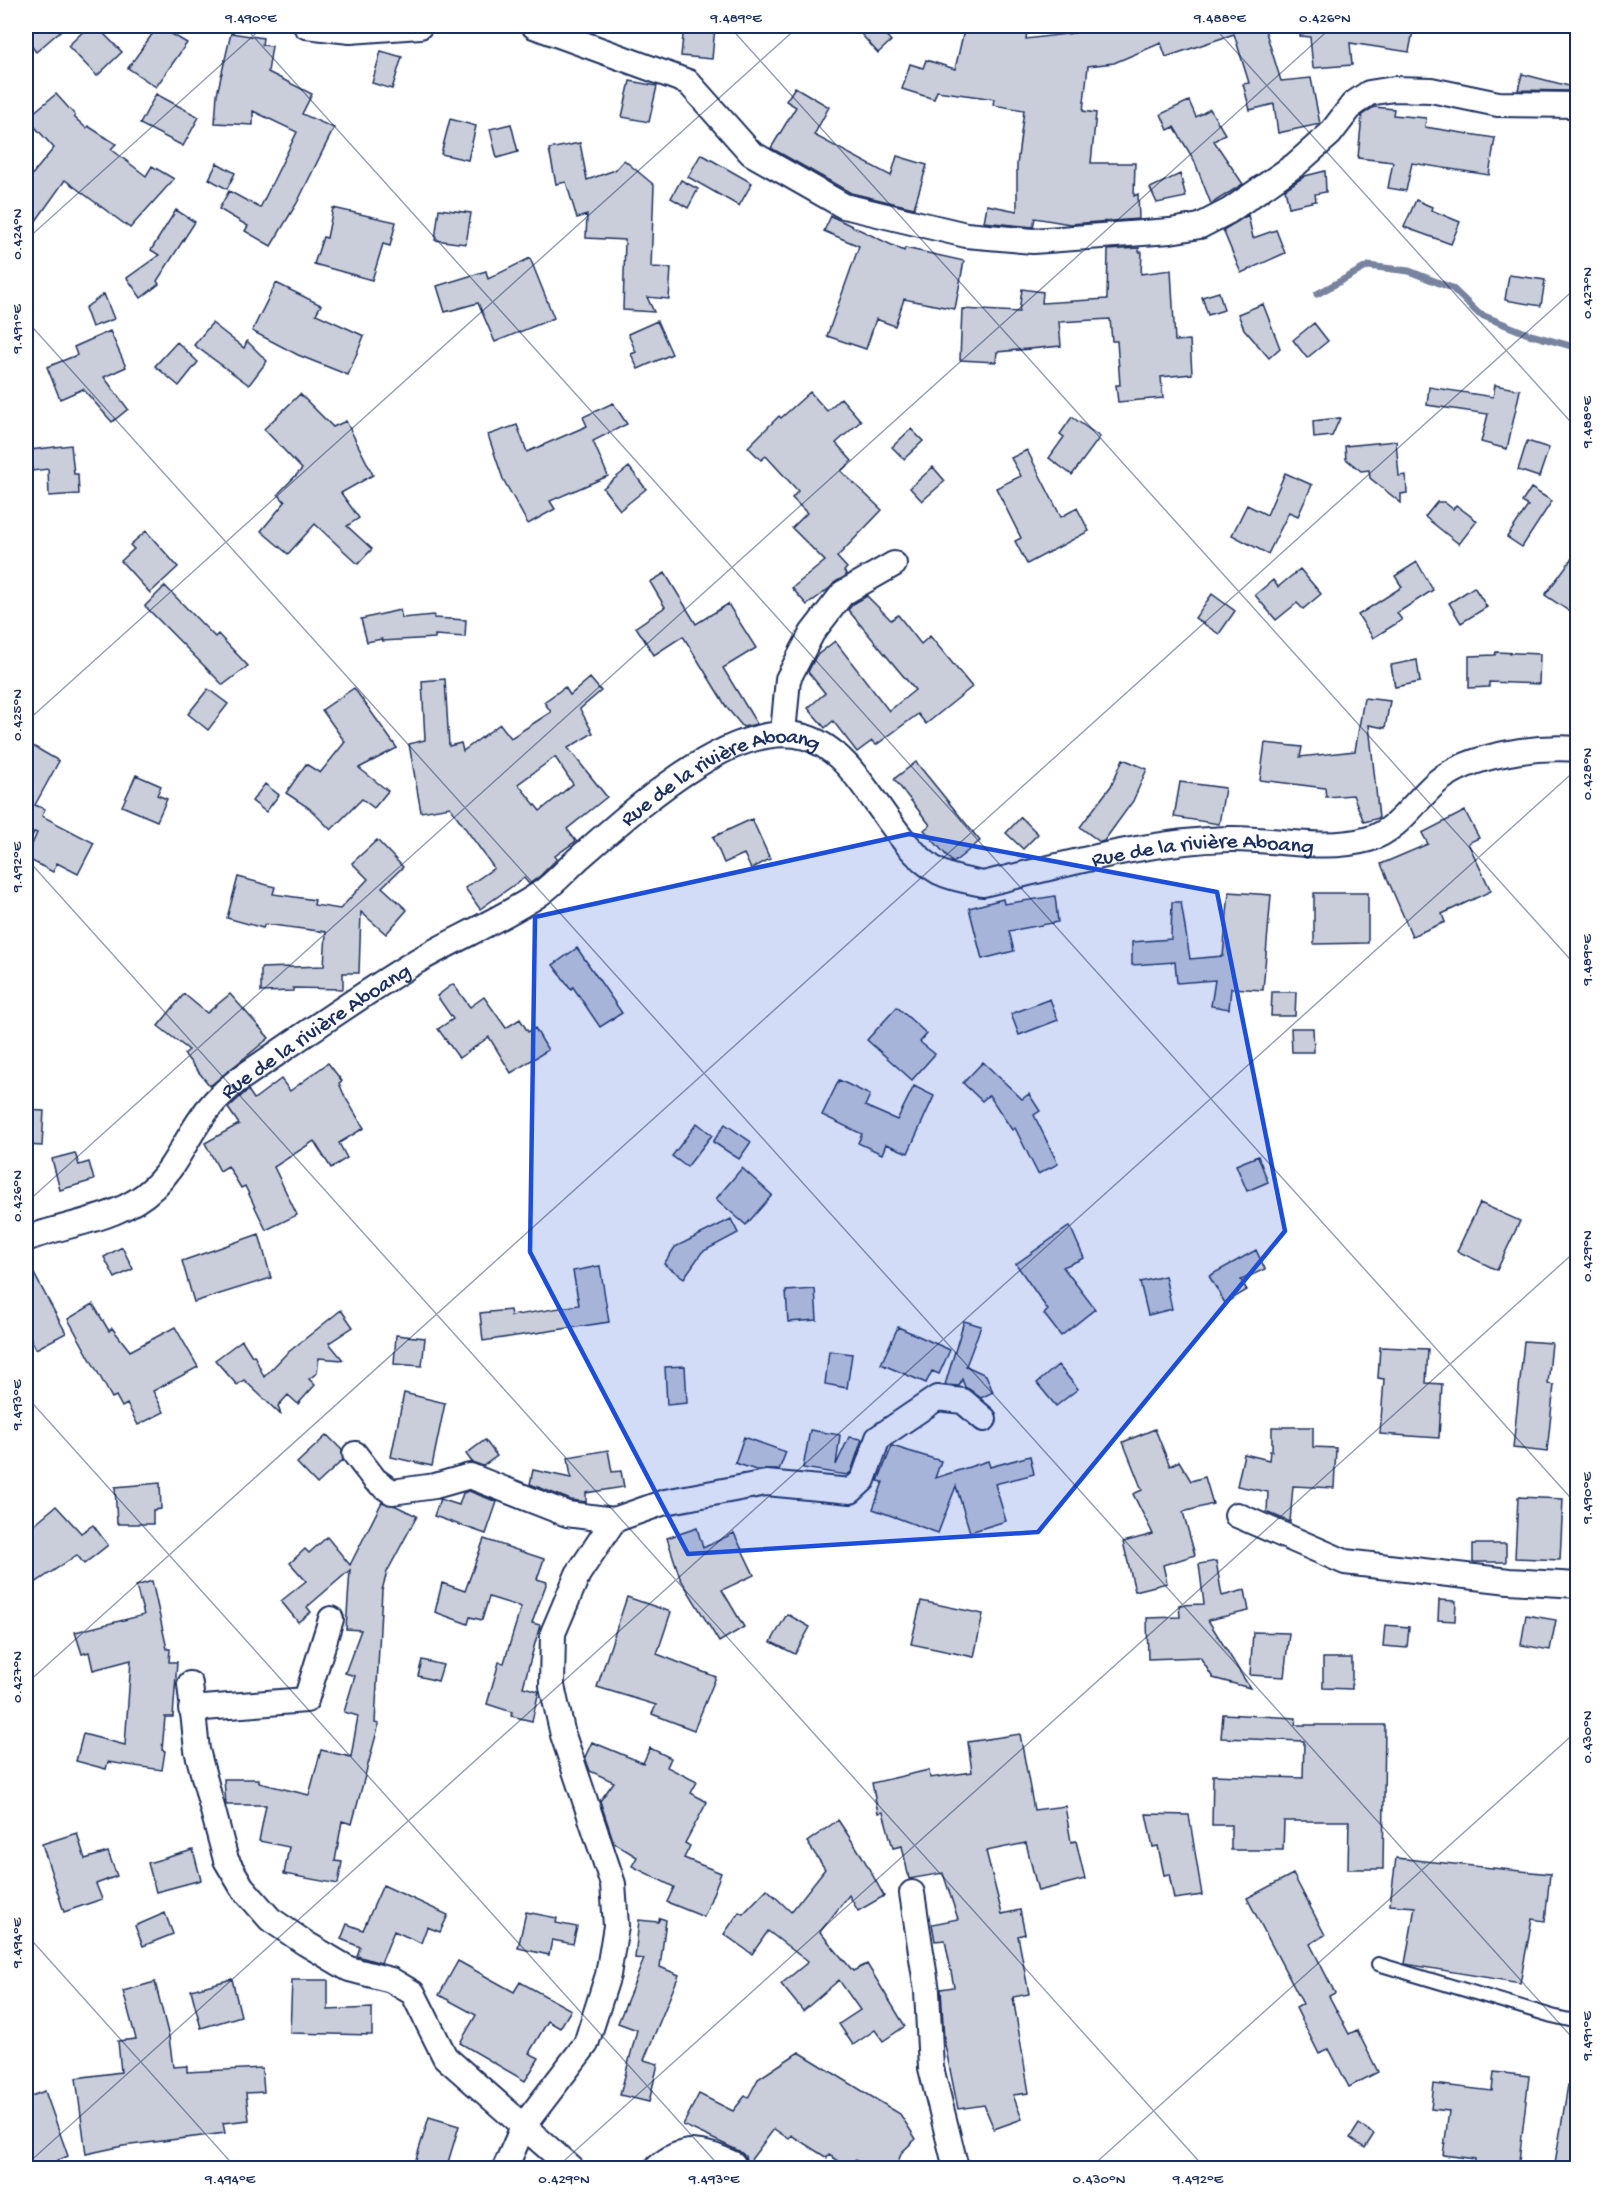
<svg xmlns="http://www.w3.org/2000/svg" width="1603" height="2194" viewBox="0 0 1603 2194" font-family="'Gochi Hand',sans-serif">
<rect width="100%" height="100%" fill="#fff"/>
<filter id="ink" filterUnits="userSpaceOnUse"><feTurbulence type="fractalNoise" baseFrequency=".0167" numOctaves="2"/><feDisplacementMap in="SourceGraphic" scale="12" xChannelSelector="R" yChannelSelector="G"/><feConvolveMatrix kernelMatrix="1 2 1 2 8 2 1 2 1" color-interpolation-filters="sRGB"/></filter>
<g filter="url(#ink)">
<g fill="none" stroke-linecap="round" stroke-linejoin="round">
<!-- stream -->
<path stroke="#77839f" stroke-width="7" d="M1317 294 1368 266 1409 271 1452 288 1479 314 1528 334 1578 348"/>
</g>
<!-- building -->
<path fill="#caceda" stroke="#1b2f5e" stroke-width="1.5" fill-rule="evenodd" d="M26 26H66L36 52 26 39Z
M89 26H96L122 52 97 76 68 46Z
M158 26 187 43 156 87 128 68Z
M684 26 715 27 712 59 681 56Z
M854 26H878L891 41 878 53Z
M965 26 1027 31 1026 39 1075 33 1071 26H1264L1281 81 1311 78 1320 124 1278 133 1274 104 1250 110 1243 84 1249 83 1234 34 1166 57 1161 43 1114 63 1088 66 1083 111 1096 113 1091 163H1135L1134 196 1138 194 1139 219 1070 224 1035 218 1033 227 984 222 987 205 1017 211V165L1024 110 993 105 994 99 937 91 934 99 902 89 910 64 923 68 926 60 955 69Z
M1301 26H1414L1409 52 1350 43 1352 65 1313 68 1310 37 1300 36Z
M231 33 263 38 262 45 272 46 268 72 312 94 302 114 334 128 297 203 271 246 245 231 248 226 219 209 229 191 260 208 297 132 253 111V125L215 123 217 94Z
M381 51 402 57 392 89 372 83Z
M1522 74 1569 86 1568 91 1518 90Z
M630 81 657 86 649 122 622 117Z
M795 87 829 107 814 135 891 176 897 156 927 165 914 208 851 193 771 148 796 107 786 101Z
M56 94 75 115 74 117 86 128 88 126 116 144 111 149 146 176 152 166 174 179 130 228 65 180 26 235V182L54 148 27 118Z
M156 94 199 117 183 146 140 124Z
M1189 101 1196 117 1210 109 1225 134 1214 141 1243 184 1211 204 1194 160 1174 127 1168 130 1161 114Z
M1374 107 1394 109 1393 115 1426 118 1425 127 1495 138 1489 175 1412 163 1406 191 1388 188 1393 162 1358 158 1362 115Z
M450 119 476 126 468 160 441 154Z
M511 124 518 152 497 158 490 129Z
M580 143 587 180 615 170 624 160 654 185 651 267 671 268 669 299 647 297 654 312 623 310 625 240 586 238 587 215 577 218 566 182 556 184 549 149Z
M701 154 752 183 739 206 688 177Z
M217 163 235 173 227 189 209 179Z
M1325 171 1326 192 1315 194 1316 201 1289 207 1285 189 1305 176Z
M1180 174 1186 197 1157 203 1150 188Z
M681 180 698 189 688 208 671 198Z
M1416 200 1432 207 1431 210 1460 222 1451 244 1404 227Z
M333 208 396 222 390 246 383 244 372 280 314 264 323 237 327 238Z
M439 209 471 213 466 244 435 240Z
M176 210 195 222 157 281 159 284 141 298 127 278 159 255 151 250Z
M1248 215 1253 238 1276 230 1285 253 1241 273 1223 230Z
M831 216 904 251 905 248 964 261 955 309 904 299 895 326 876 319 866 349 827 336 859 246 824 231Z
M1139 248V252H1142L1141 274 1171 270 1175 341 1190 340 1192 374 1161 377 1163 398 1118 402 1116 385H1120L1117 341H1112L1110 319 1059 322 1061 346 997 352 996 362 960 360 962 309 1019 312 1022 289 1043 292 1042 303 1107 299 1108 250Z
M530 258 554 318 495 342 478 303 445 312 437 286 486 271 488 279Z
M1509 275 1545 280 1541 306 1505 300Z
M276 283 321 305 316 314 364 336 348 375 298 355 252 331Z
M1219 292 1224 310 1208 315 1202 297Z
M104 294 114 319 92 327 85 308Z
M1263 304 1280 348 1269 358 1244 329 1238 314Z
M657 321 672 354 638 369 631 354 636 352 628 334Z
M212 323 244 348 247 341 267 361 249 385 194 345Z
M1314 323 1328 341 1307 358 1293 340Z
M110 331 126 367 104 377 128 409 112 422 83 389 60 399 47 367 77 355 74 347Z
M177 342 198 362 179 386 155 366Z
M1495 385 1520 390 1507 449 1481 442 1488 414 1427 405 1429 387 1493 397Z
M810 392 827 411 841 398 861 421 836 443 852 461 841 471 882 510 837 557 847 568 844 571 847 575 807 605 792 588 825 561 792 528 807 513 792 498 798 491 766 456 761 460 748 447 779 416 781 418Z
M300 394 333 427 346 421 373 475 341 493 359 518 347 526 372 549 358 564 315 524 288 554 261 531 285 502 278 494 302 469 264 429Z
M613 403 627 424 593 441 608 476 550 501 555 509 528 524 503 479 488 435 517 425 527 452 587 426 583 417Z
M1072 417 1100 437 1072 475 1049 458 1064 437 1060 434Z
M1340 418 1332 436 1314 438 1313 421Z
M911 429 923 441 904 459 892 447Z
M1396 441 1399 476 1406 475 1407 493 1401 494V503L1370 478 1369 470 1361 471 1346 459 1345 446Z
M1527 441 1549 448 1539 477 1518 470Z
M71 445 74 474H78L79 494 49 496 48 469 32 471 30 450Z
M1027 450 1061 517 1077 508 1089 531 1027 564 1015 541 1021 538 996 488 1021 476 1011 458Z
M629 467 646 489 620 510 603 488Z
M933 467 945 481 922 501 910 488Z
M1285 473 1312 485 1298 516 1289 512 1268 554 1232 535 1247 505 1267 515Z
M1531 488 1552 501 1522 547 1507 537 1528 506 1522 502Z
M1437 502H1444L1453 509 1456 505 1477 521 1459 544 1425 517Z
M146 531 178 567 150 593 121 561 134 549 130 545Z
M1578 550V617L1545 595Z
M1417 562 1433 590 1397 613 1402 620 1373 638 1358 615 1402 587 1395 576Z
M1300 569 1321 594 1303 609 1297 603 1276 620 1255 595 1273 580 1278 587Z
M665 573 696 624 728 604 756 648 723 668 757 724 743 727 727 708 683 636 654 655 636 627 665 607 650 582Z
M165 586 215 637 218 634 248 666 223 685 145 606Z
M1474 587 1487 607 1461 623 1449 603Z
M1212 594 1235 611 1219 634 1195 618Z
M867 596 891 620 898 615 921 644 930 636 972 687 926 724 918 714 876 745 872 741 857 752 833 721 825 728 808 708 825 693 808 672 816 656 835 641 889 711 915 690 848 610 853 604Z
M400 610 402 618 434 615V618L466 620 465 637 435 635V638L382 641V639L367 642 361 619Z
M1496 652 1540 654 1539 684 1489 682V687L1469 688V656L1495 655Z
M1417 660 1420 682 1395 687 1391 665Z
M590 678 601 691 580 709 593 733 568 748 607 797 567 829 576 841 555 856 557 859 540 876 529 884 524 878 480 909 465 888 494 868 450 807 421 812 409 744 425 740 422 681 445 679 449 746 461 743 463 751 500 724 511 738 551 712 544 702 565 687 570 695ZM555 757 573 784 540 811 518 784Z
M354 688 397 748 359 768 388 791 374 808 362 799 331 830 309 808 286 793 306 764 320 773 345 742 322 710Z
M208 689 228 704 208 730 188 714Z
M1364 698 1390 701 1385 728 1369 725 1379 818 1364 822 1353 795 1326 797 1325 788 1260 780 1265 743 1302 747 1300 757 1355 751Z
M26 742 59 761 35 805 45 809 42 816 94 843 78 874 57 863 53 872 26 858 37 833 34 832 26 849Z
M1123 759 1147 769 1133 801 1104 841 1100 842 1080 827 1111 786Z
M916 762 980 841 953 863 924 830 930 825 894 779Z
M136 775 161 786 157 795 167 799 157 821 122 806Z
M1180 782 1225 788 1219 824 1174 817Z
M265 784 279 795 266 812 252 801Z
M1465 811 1479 838 1468 843 1491 891 1442 914 1445 922 1412 936 1381 864 1428 844 1422 833Z
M1021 817 1038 834 1023 849 1006 833Z
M752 819 770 859 751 869 744 854 724 863 713 837Z
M377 840 403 867 382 887 407 910 386 934 361 912 359 973H343V989L293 988V991L261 992V968L324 966 326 932 265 924 263 928 227 918 238 877 275 887 273 894 315 900 314 905 340 909 368 879 352 863Z
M1229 892 1271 895 1263 990 1231 988 1229 1009 1211 1006 1215 980 1177 983 1175 962 1132 965V942L1171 939 1172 902H1181L1190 959 1223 956Z
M1314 893H1368V943L1314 944Z
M1055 896 1058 922 1009 931 1014 951 982 959 969 908 1003 899 1004 904Z
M577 948 622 1013 600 1027 573 987 571 989 553 965Z
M453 984 470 1007 484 997 506 1028 520 1019 528 1032 535 1028 548 1050 511 1073 489 1037 459 1058 438 1029 453 1019 437 996Z
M1272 992H1296L1295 1016H1271Z
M184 994 207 1013 230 994 269 1038 210 1086 184 1054 189 1050 158 1026Z
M1050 999 1058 1020 1019 1035 1011 1014Z
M897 1007 927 1034 920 1042 935 1054 912 1080 867 1040Z
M1291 1028H1313L1314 1052H1292Z
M983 1062 1022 1099 1029 1094 1040 1111 1034 1115 1058 1164 1038 1174 1015 1128 1012 1130 989 1095 982 1101 963 1083Z
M328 1063 342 1081 339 1083 345 1097 364 1128 339 1143 347 1158 331 1168 314 1141 274 1167 297 1215 266 1230 245 1186 241 1188 228 1166 220 1171 205 1143 239 1124 228 1108 248 1090 254 1099 281 1079 290 1091Z
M839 1080 870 1095 865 1106 897 1120 914 1086 934 1096 908 1153 886 1144 882 1154 858 1143 862 1134 822 1115Z
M26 1110 44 1111 42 1146 26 1145Z
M697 1123 712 1135 687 1167 672 1156Z
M725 1124 751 1142 739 1159 713 1142Z
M75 1153 79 1165 89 1162 94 1180 60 1190 52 1159Z
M1258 1156 1268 1182 1247 1191 1236 1165Z
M742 1168 772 1195 746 1225 716 1199Z
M1480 1203 1520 1221 1497 1270 1457 1251Z
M731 1219 738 1233 702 1252 684 1278 664 1264 675 1247Z
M1070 1226 1084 1258 1063 1267 1095 1309 1061 1336 1044 1314 1048 1310 1016 1264Z
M259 1234 271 1278 194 1302 182 1261Z
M122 1247 133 1269 115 1278 104 1257Z
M1256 1250 1265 1269 1241 1280 1247 1290 1225 1303 1209 1276Z
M26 1259 66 1333 36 1349 26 1328Z
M600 1266 609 1322 483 1341 480 1313 510 1310 511 1316 579 1305 573 1271Z
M1165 1276 1172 1309 1148 1315 1140 1282Z
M815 1289 817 1320 788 1322 786 1291Z
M93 1304 109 1331 112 1328 130 1351 175 1327 198 1367 153 1391 164 1412 138 1425 127 1404 122 1407 116 1396 112 1398 68 1319Z
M341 1310 353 1327 329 1343 343 1360 319 1358 317 1373 309 1379 315 1385 298 1404 288 1395 278 1406 281 1415 244 1380 237 1385 215 1360 242 1340 252 1356 254 1355 264 1377 286 1354Z
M964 1321 981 1326 966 1366 986 1375 993 1392 981 1398 965 1387 962 1379 959 1386 945 1385Z
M898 1327 950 1350 939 1374 932 1371 926 1383 881 1364Z
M396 1335 425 1338 422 1366 394 1364Z
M1524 1341 1552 1343 1548 1384 1554 1385 1547 1452 1513 1448Z
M1380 1347 1428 1349 1426 1383 1442 1384 1439 1438 1380 1434 1384 1379 1378 1378Z
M829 1351 852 1354 847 1388 825 1384Z
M1058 1365 1078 1389 1056 1406 1037 1383Z
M685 1366 687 1403 667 1405 665 1367Z
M404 1393 445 1403 432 1466 391 1457Z
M1272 1427H1313V1447L1336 1448 1334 1488 1293 1486 1290 1522 1267 1512 1268 1492 1237 1486 1244 1454 1269 1460 1270 1451H1272Z
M1155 1429 1170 1466 1179 1461 1191 1481 1205 1477 1213 1504 1183 1512 1195 1555 1163 1565 1167 1583 1135 1591 1123 1542 1153 1534 1133 1494 1142 1490 1123 1442Z
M810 1430 840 1435 836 1465 849 1437 862 1439 851 1472 847 1475 803 1468Z
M327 1435 342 1450 343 1460 317 1484 297 1463Z
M744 1437 786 1452 779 1470H756L735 1463Z
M485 1440 497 1456 483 1466 472 1462 466 1454Z
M892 1446 941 1461 935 1478 988 1461 990 1467 1030 1456 1034 1474 995 1484 1006 1521 970 1532 956 1486 938 1533 873 1509 883 1482 878 1481Z
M608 1450 612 1472 621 1471 624 1487 586 1493V1502L571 1500 530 1484 533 1470 571 1478 568 1457Z
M160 1483 161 1509 153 1510V1524H117L115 1487Z
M469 1491 497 1502 486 1534 434 1516 440 1499 459 1505 463 1493Z
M1518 1497 1563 1499 1560 1560 1515 1558Z
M382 1502 396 1506 417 1516 387 1572 382 1590 375 1723 379 1724 352 1824 342 1821 335 1861 342 1862 338 1884 284 1874 289 1847 259 1841 266 1805H226L224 1779H259V1783L309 1795 321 1750 351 1757 358 1716 344 1712 355 1676 345 1673 361 1630 346 1629 350 1570 307 1607 311 1612 298 1622 281 1601 306 1581 290 1563 305 1549 309 1553 327 1537 350 1565Z
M56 1506 81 1533 93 1525 108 1545 84 1564 77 1555 26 1589V1531Z
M697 1528 703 1548 734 1533 754 1575 722 1590 744 1627 719 1642 680 1578 667 1538Z
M484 1539 544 1559 537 1579 547 1582 532 1623 540 1625 523 1687 539 1691 532 1721 511 1716 512 1712 487 1704 499 1662 504 1663 521 1607 489 1597 482 1620 470 1617 468 1624 435 1612 442 1583 465 1591Z
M1473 1544H1506V1562H1473Z
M1216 1561 1222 1596 1245 1590 1249 1611 1208 1620 1250 1688 1213 1678 1200 1657 1148 1659 1147 1618 1180 1617 1179 1605 1204 1604 1199 1564Z
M152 1581 167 1649H170L169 1662H177L173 1717H165L162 1750 165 1751 162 1770 108 1762 106 1769 76 1761 83 1734 125 1745 131 1660 93 1670 89 1652 82 1654 75 1632 144 1615 136 1586Z
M627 1597 671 1612 657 1654 716 1677 694 1730 652 1714 656 1705 597 1687Z
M1439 1600 1456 1601 1455 1621 1438 1620Z
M921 1601 983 1614 974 1657 911 1644Z
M787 1614 810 1627 795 1654 771 1642Z
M1526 1615 1556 1620 1550 1650 1521 1645Z
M1385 1625 1409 1627 1407 1648 1383 1646Z
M1253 1632 1289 1633 1284 1677 1250 1675Z
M1323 1658H1352V1689L1323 1688Z
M422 1660 443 1665 438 1681 418 1676Z
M1223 1714 1296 1718 1295 1725H1385L1383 1869H1348L1349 1821H1284L1283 1850H1231V1825H1212L1213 1775 1303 1778 1304 1741 1221 1738Z
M1020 1734 1034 1810 1065 1806 1071 1842 1076 1841 1085 1879 1038 1891 1026 1843 986 1851 1002 1914 1020 1910 1025 1934 1018 1936 1029 1994 1013 1997 1029 2093 1013 2095 1022 2119 994 2129 984 2105 958 2109 944 2040 941 1989 954 1987 945 1940 935 1941 932 1924 958 1919 943 1873 909 1879 902 1846 893 1848 883 1812 878 1813 872 1783 929 1770 930 1778 972 1772 968 1742Z
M592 1742 643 1763 650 1748 671 1758 667 1767 697 1782 691 1793 707 1802 685 1843 690 1846 684 1858 721 1873 704 1917 667 1902 674 1887 632 1866 637 1857 614 1843 600 1801 614 1782 590 1771 585 1757Z
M1146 1814 1189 1815 1202 1895 1174 1899 1169 1874 1164 1875 1158 1846 1153 1847Z
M838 1820 862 1856 884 1896 858 1911 849 1895 820 1932 853 1971 867 1964 905 2026 883 2041 875 2030 853 2045 839 2024 860 2010 839 1980 803 2011 781 1984 808 1962 768 1931 752 1954 724 1934 739 1912 743 1914 767 1889 791 1912 825 1869 807 1842Z
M77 1833 85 1859 108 1852 117 1876 96 1884 102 1899 64 1912 42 1844Z
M193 1850 201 1880 156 1892 148 1863Z
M1396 1858 1550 1874 1545 1921 1532 1919 1520 1983 1405 1964 1415 1907 1390 1905Z
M1293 1874 1325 1935 1310 1944 1335 1993 1329 1996 1349 2034 1357 2030 1378 2072 1349 2087 1329 2049 1319 2054 1296 2008 1303 2004 1247 1898Z
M383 1885 448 1915 440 1932 427 1927 421 1943 394 1931 381 1963 357 1956 360 1947 341 1939 347 1924 363 1930Z
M526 1912 557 1918 556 1923 577 1927 573 1944 552 1940 549 1955 518 1948Z
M165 1913 173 1934 143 1946 135 1926Z
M660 1918 666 1920 660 1967 679 1975 644 2060 658 2064 649 2102 620 2095 637 2030 618 2023 644 1959 635 1958 639 1920 658 1922Z
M458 1961 514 1992 520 1982 571 2010 560 2028 548 2021 529 2053 539 2058 525 2081 460 2043 476 2015 439 1995Z
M232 1979 241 2016 201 2028 191 1990Z
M292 1980H328V2010L372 2008V2035L290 2033Z
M155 1982 169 2037 173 2067 187 2066V2072L262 2068 264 2092 246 2093 249 2120 223 2123 225 2133 123 2146 86 2154 76 2078 121 2072 118 2041 136 2039 123 1991Z
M799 2052 900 2114 916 2139 902 2152 895 2169H873L855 2160 850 2168 829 2155 827 2158 791 2135 789 2139 774 2129 747 2165 745 2156 739 2151 683 2125 699 2094 733 2111 745 2096 748 2098 758 2079Z
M1494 2072 1529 2076 1518 2169H1474L1475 2159 1443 2155 1449 2111 1431 2109 1434 2084 1492 2091Z
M1568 2085 1578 2086V2169H1554Z
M45 2091 68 2156 38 2169H26V2098Z
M429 2117 459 2126 446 2169H413Z
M1359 2124 1374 2134 1365 2148 1350 2138Z"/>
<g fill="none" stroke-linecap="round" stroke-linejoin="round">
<defs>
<path id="service" d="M1378 1964 1552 2016 1578 2022"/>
<g id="minor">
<path d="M306 26 350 31 420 26"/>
<path d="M534 26 688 82 751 153 844 206 966 235 1033 241 1170 231 1200 226 1229 211 1295 165 1330 134 1353 104 1369 93 1394 89 1431 90 1498 104 1578 105"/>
<path d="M783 733 788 679 812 633 843 593 894 564"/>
<path id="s1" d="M26 1239C66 1223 120 1220 153 1188 174 1169 184 1143 200 1120 210 1104 223 1092 238 1080 297 1040 356 998 417 961 457 938 500 920 538 895 553 885 566 870 579 858 631 813 732 717 805 737 862 753 887 843 939 872 953 879 969 881 983 884 1064 865 1146 841 1229 839 1275 838 1324 852 1369 839 1399 830 1415 800 1438 781 1472 754 1536 746 1578 749"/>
<path d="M355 1454 375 1480 392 1492 435 1486 470 1476 567 1514 614 1520"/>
<path d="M1237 1515 1345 1562 1509 1581 1578 1585"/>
<path d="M190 1684 197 1750 226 1860 242 1887 270 1919 305 1943 349 1969 391 1980 413 1993 445 2057 571 2168"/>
<path d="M191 1709 306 1700 331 1619"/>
<path d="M912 1893 927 1991 931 2068 956 2168"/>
<path d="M505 2168 524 2125 586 2044 608 1975 616 1926 613 1884 563 1735 552 1686 553 1633 578 1574 614 1520 665 1502 766 1483 851 1491 863 1480 878 1438 937 1398 963 1401 984 1419"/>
<path d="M657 2168C684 2144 704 2151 733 2164"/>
</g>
</defs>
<!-- service casing -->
<use href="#service" stroke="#1b2f5e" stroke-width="16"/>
<!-- minor casing -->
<use href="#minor" stroke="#1b2f5e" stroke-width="28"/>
<!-- service -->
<use href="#service" stroke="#fff" stroke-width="12"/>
<!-- minor -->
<use href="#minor" stroke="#fff" stroke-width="24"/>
</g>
</g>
<!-- marked area -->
<path fill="#1d4ed8" fill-opacity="0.2" stroke="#1d4ed8" stroke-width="4.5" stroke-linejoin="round" d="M909 834 1217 892 1285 1231 1038 1532 688 1554 530 1252 535 917Z"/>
<!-- ticks -->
<path fill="none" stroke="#1b2f5e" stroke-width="1.5" stroke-opacity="0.45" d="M244 26 1578 1506M729 26 1578 968M1213 26 1578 430M26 240 264 26M26 320 1578 2044M26 722 799 26M26 858 1205 2168M26 1203 1333 26M26 1396 721 2168M26 1684 1578 286M26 1934 236 2168M26 2165 1578 768M556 2168 1578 1249M1090 2168 1578 1730"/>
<g text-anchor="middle" stroke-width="4.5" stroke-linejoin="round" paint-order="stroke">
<!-- street labels -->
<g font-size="22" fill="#1b2f5e" stroke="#fff">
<text dy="8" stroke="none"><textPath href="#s1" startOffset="854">Rue de la rivière Aboang</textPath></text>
<text dy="8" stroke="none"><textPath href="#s1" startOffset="1412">Rue de la rivière Aboang</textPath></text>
<text dy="8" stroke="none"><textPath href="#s1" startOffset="368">Rue de la rivière Aboang</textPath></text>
</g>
</g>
<!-- margin -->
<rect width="1603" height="2194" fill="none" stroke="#fff" stroke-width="66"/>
<rect x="33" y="33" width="1537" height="2128" fill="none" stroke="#1b2f5e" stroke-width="2"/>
<g font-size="15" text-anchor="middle" fill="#1b2f5e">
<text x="251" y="22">9.490°E</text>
<text x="736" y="22">9.489°E</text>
<text x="1220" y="22">9.488°E</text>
<text x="1325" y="22">0.426°N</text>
<text transform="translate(16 234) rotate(-90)" y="5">0.424°N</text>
<text transform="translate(1586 293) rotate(-90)" y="5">0.427°N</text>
<text transform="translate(16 329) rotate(-90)" y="5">9.491°E</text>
<text transform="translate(1586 422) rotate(-90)" y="5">9.488°E</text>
<text transform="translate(16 715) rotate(-90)" y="5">0.425°N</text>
<text transform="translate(1586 774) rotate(-90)" y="5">0.428°N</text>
<text transform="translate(16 867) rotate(-90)" y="5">9.492°E</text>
<text transform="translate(1586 960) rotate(-90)" y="5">9.489°E</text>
<text transform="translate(16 1196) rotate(-90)" y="5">0.426°N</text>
<text transform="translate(1586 1256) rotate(-90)" y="5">0.429°N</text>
<text transform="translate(16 1405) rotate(-90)" y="5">9.493°E</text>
<text transform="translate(1586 1498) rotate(-90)" y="5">9.490°E</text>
<text transform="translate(16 1677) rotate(-90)" y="5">0.427°N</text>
<text transform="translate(1586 1737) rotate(-90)" y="5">0.430°N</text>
<text transform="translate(16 1943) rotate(-90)" y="5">9.494°E</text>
<text transform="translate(1586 2036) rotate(-90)" y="5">9.491°E</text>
<text x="230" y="2183">9.494°E</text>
<text x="564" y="2183">0.429°N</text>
<text x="714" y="2183">9.493°E</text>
<text x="1099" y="2183">0.430°N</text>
<text x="1198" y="2183">9.492°E</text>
</g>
</svg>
